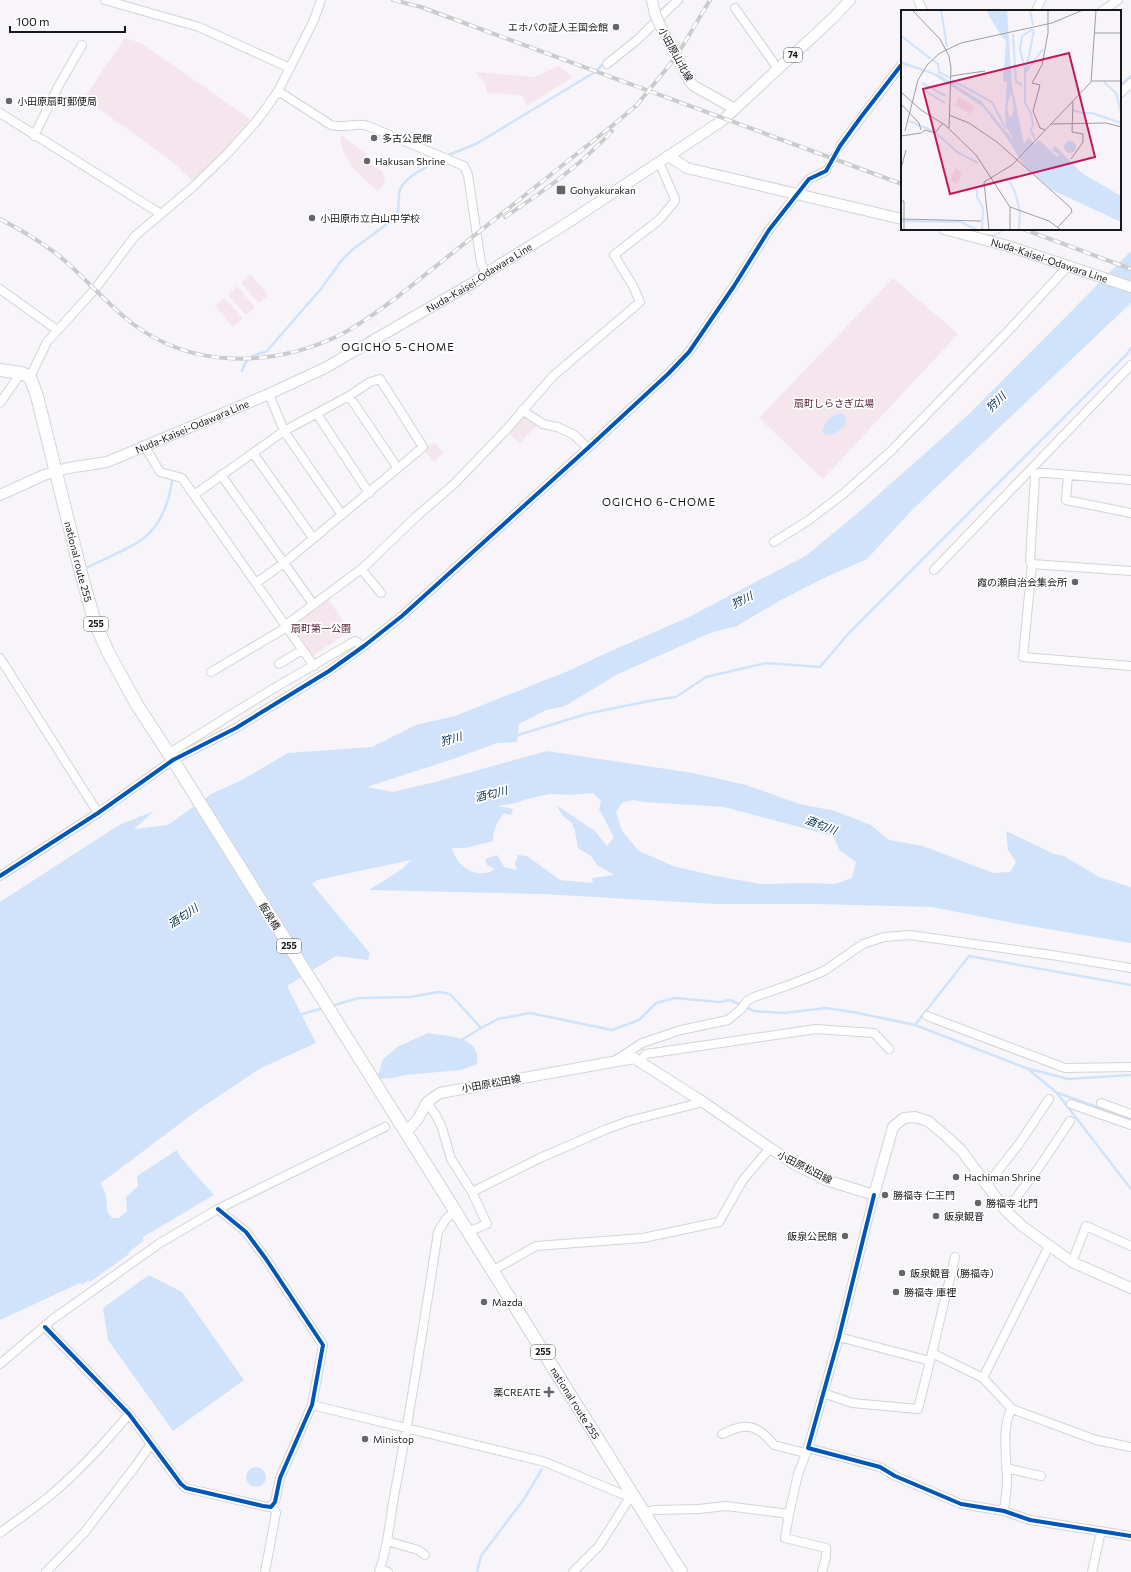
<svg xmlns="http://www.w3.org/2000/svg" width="1131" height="1572" viewBox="0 0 1131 1572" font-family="Commissioner,'Noto Sans JP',sans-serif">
<rect width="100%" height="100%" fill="#f7f5f9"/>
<!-- green -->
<path fill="#f5e5ec" d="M125 38 141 43 250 119V121L222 153 192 181 173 162 84 98Z
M558 66 573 77 527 106 522 95 487 93 485 82 475 72 535 77Z
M342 136 366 154 368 163 382 171 385 182 378 191C361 177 342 160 340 137Z
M250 274 268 295 259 303 241 283Z
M893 278 958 334 823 479 759 418Z
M237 286 255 307 246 315 228 295Z
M224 298 243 318 233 327 215 306Z
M524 412 541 421 520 443 508 433Z
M435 443 443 453 434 462 423 450 430 445Z
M328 599 350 631 313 656 292 625Z"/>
<!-- water -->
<path fill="#d0e3fa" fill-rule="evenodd" d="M1131 251V303L912 510 867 559 824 578 781 600 737 626 710 633 618 674 565 706 546 710 519 724 517 742 497 743 456 758 367 787 393 792 435 782 547 751 693 773 746 785 800 804 835 811 871 825 889 840 923 846 993 873 1010 872 1016 862 1008 850 1006 831 1054 854 1064 856 1099 877 1131 887V943L1018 924 932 907 815 904H717L542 894 369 890 402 869 411 860 317 880 312 884 370 953 368 960 336 956 287 986 316 1043 261 1068 198 1110 101 1183 106 1195 107 1211 112 1218H119L127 1211 126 1197 138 1186 137 1176 177 1150 181 1158 214 1195 143 1237V1241L129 1252V1254L90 1282 89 1280 82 1285 80 1283 0 1320V902L119 825 154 811 134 829 168 825 211 794 242 780 288 753 372 747 416 725 455 716 573 669 602 655 691 616 807 555 860 511 968 415ZM593 793 601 801 599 809 614 837 607 846 595 831 556 805 563 816 572 823 575 831 578 848 591 856 597 865 614 875 592 878 593 883 560 880 527 856 518 855 515 864 517 870 504 867 497 855 485 859 487 865 495 869C478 881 456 866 452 848H466L493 841C493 830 497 822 504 813L511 815 513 809 498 806 516 803 527 799 550 794 571 795ZM633 800 644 802 724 807 833 836 840 851 856 862 852 878 835 884 810 883 761 884 711 875 673 866 639 851 622 831 616 812 622 803Z
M842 413 846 416 844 427 834 434 826 435 822 432C825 421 831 415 842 413Z
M428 1033C449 1037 481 1035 477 1064L461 1070 405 1075 393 1078 377 1079 383 1059 399 1046Z
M149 1275 182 1292 244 1380 173 1431 108 1340 103 1308Z
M246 1477a10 10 0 1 1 20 0a10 10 0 1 1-20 0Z"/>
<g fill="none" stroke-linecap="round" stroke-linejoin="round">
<!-- stream -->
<path stroke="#d0e3fa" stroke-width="2.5" d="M658 13 668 4
M1120 86 1131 76
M446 156 476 144 595 72 606 61
M242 371C246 358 253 354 266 352L320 290 341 261 352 250 395 218C400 212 398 201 399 194 400 178 429 166 442 159
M88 567C135 544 163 540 172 481
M515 736 586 714 654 700 676 697 706 677 766 663 820 667 848 634 1127 354 1131 348
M331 1006 359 998 410 997 438 992 446 993 451 995 481 1028 498 1019 530 1013 612 1030 639 1020 656 1003 675 998 719 1002 730 1000 754 1011 784 1013 826 1008 858 1013 915 1025 1026 1068 1068 1079 1131 1075
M298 1015 324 1008
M915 1025 969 956 1131 985
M463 1039 481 1028
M1028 1069 1057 1093 1131 1189
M1058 1093 1131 1119
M477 1572 481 1556 524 1499 542 1469"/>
<!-- minor-tunnel -->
<path stroke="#d6d4d8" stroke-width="8" stroke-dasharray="8 4" stroke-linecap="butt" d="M826 171 840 146"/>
<defs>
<path id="minor" d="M105 0 199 27 290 68
M918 0 923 11
M735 8 778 69
M1036 11 1041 0
M1102 11 1118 0
M607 64 637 40 678 0
M278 91 331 125C343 129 356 122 368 126L464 166 468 175 481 263 486 273
M1120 93 1131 83
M0 113 161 214
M34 136 59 85 82 45
M840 146 902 64
M982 229 993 231 997 229
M0 289 57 330
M30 377 47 342 95 289 135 236 194 186 227 154 255 123 267 107 278 91 314 20 321 0
M269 394 284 431 342 515
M349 396 397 467
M0 403 21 373
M522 410 543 424 557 427 573 434 588 448
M317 414 369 493
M144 445 160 472 182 478 314 666
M253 453 313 538
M1068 475 1066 500 1131 513
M1131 480 1046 473H1039L1035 476 1030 561 1032 564 1023 657 1131 666
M194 495 284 431 349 396 370 382 380 379 423 447 284 563 221 475
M774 542 809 520 843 494 890 452 1012 327 1068 266
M1032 564 1131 571
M361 569 381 593
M934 570 1131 365
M256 583 284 563 313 604
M286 625 364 567 417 516 454 484 505 431 553 376 640 302 633 286 614 255 659 220 675 201V199L659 162
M0 658 98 813
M279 664 302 650
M211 672 287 627
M168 754 271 690 355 641 364 646
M0 876 98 813 173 760 236 728 329 671 364 646 402 616 588 448 668 374 689 352 734 286 769 230 797 194 809 179 826 171
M927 1016 1065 1068 1131 1067
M616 1060 642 1043 681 1030 728 1020 741 1009 747 1001 754 997 792 984 824 971 863 944 884 937 910 935 1058 956 1131 968
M640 1061 646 1054 816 1029 874 1033 889 1049
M427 1102 437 1117 442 1128 451 1159 472 1192
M1101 1103 1131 1114
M1071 1104 1131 1125
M986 1186 1019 1144 1049 1099
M874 1195 839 1337 808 1448 880 1467 895 1476 961 1504 1004 1511 1030 1520 1131 1536
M1006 1211 1040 1166 1070 1121
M468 1232 487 1224 472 1192 540 1158 607 1129 629 1121 703 1102
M1072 1262 1086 1226 1131 1246
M492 1271 536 1246 643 1238 719 1222 743 1180 770 1148
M45 1327 129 1414 181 1484 186 1488 263 1506 271 1507 275 1502 280 1478 312 1405 323 1345 266 1259 246 1232 218 1209
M839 1337 930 1361
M932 1353 955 1257
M0 1364 53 1319 160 1243 218 1209 385 1127
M983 1378 1049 1246
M823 1393 852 1403 918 1409 932 1353 983 1378 1012 1409 1096 1440 1131 1447
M312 1405 545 1462 622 1494 633 1496
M722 1434C728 1432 736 1427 743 1427 756 1425 767 1436 774 1445L805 1453
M1006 1468 1041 1476
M1004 1511C1005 1501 1007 1490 1007 1480 1007 1461 1001 1424 1012 1409
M644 1513 654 1510 698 1509 726 1506 789 1514 798 1474 808 1448
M789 1514 785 1538 826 1548V1557L822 1572
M0 1533C17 1520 35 1508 52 1494 80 1470 105 1443 129 1414
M387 1541 418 1550 425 1555
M380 1569 388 1572
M46 1572 84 1533 134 1468 151 1444
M265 1572 276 1513 272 1505
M379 1572C389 1545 390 1514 396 1486 412 1402 425 1317 438 1232L446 1219 455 1211
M573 1572 599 1546 627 1502 633 1496
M1092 1572 1101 1531"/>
<g id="major">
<path d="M652 0 655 14"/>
<path d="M660 25 690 82 694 86 735 109"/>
<path d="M669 156 687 168 902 219"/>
<path id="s1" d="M944 229 1008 246 1131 287"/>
<path id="s2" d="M0 495 44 475 68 468 107 462 269 394 325 368 476 281 486 273 561 227 723 120 834 17 850 0"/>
<path d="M406 1132 418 1119 427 1102 440 1093 634 1058 703 1102 770 1148 796 1165 826 1180 874 1195 893 1127 904 1118 915 1117 928 1121 947 1137 961 1150 1006 1211 1022 1226 1072 1262 1131 1288"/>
</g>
<g id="highway">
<path id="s3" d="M0 370 21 373 30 377 37 396 82 577 95 623 108 652 137 705 173 760 681 1572"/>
</g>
</defs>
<!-- minor casing -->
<use href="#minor" stroke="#d4d3d6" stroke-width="10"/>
<!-- major casing -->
<use href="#major" stroke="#d4d3d6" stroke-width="12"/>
<!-- highway casing -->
<use href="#highway" stroke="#d4d3d6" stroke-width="14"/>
<!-- minor -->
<use href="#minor" stroke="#fefefe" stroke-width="8"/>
<!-- major -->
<use href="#major" stroke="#fefefe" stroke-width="10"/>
<!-- highway -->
<use href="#highway" stroke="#fefefe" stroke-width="12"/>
<defs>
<path id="rail" d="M393 0 421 7 467 24 902 184
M636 106 676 57 710 0
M505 217C544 191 581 165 612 131
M0 219C23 231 44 243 64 260 87 280 109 306 133 324 193 369 272 367 338 336 359 326 377 312 396 298L618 121 639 103
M1023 229 1131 269"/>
</defs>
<!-- rail casing -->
<use href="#rail" stroke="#cccbcc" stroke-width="4"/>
<!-- rail -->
<use href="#rail" stroke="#fff" stroke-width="2.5" stroke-dasharray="8" stroke-linecap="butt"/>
<defs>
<path id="major-bridge" d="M655 14 660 25"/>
</defs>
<!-- major-bridge casing -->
<use href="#major-bridge" stroke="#d4d3d6" stroke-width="12" stroke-linecap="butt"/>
<!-- major-bridge -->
<use href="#major-bridge" stroke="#fefefe" stroke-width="10"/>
<defs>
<path id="cycleway" d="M0 876 98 813 173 760 236 728 329 671 364 646 402 616 588 448 668 374 689 352 734 286 769 230 809 179 826 171 840 146 861 117 902 64
M874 1195 839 1337 808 1448 880 1467 895 1476 961 1504 1004 1511 1030 1520 1131 1536
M45 1327 129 1414 181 1484 186 1488 263 1506 271 1507 275 1502 280 1478 312 1405 323 1345 266 1259 246 1232 218 1209"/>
</defs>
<!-- cycleway casing -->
<use href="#cycleway" stroke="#fff" stroke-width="6"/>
<!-- cycleway -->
<use href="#cycleway" stroke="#0057b8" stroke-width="4"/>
</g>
<!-- markers -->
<g fill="#676568" stroke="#fff" stroke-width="1.5">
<circle cx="616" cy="27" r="4"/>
<circle cx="9" cy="101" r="4"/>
<circle cx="374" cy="138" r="4"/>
<circle cx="367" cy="161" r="4"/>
<rect x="556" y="185" width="10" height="10" rx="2"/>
<circle cx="312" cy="218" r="4"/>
<circle cx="1075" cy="582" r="4"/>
<circle cx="956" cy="1177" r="4"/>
<circle cx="885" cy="1195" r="4"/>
<circle cx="978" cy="1203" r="4"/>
<circle cx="936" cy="1216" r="4"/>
<circle cx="845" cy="1236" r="4"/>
<circle cx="902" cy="1273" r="4"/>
<circle cx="896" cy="1292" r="4"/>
<circle cx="484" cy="1302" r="4"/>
<path d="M547 1386h4v4h4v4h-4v4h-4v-4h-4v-4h4z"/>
<circle cx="365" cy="1439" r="4"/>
</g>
<g text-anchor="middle" stroke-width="3.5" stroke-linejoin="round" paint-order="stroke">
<!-- shield labels -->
<g fill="#fff" stroke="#5e5d5f" stroke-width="1">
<rect x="784" y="48" width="18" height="14" rx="3"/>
<rect x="84" y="617" width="24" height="14" rx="3"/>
<rect x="277" y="939" width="24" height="14" rx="3"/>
<rect x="531" y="1345" width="24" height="14" rx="3"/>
</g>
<g font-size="9" font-weight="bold" fill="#19181a">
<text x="793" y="58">74</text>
<text x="96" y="627">255</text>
<text x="289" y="949">255</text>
<text x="543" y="1355">255</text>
</g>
<!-- poi labels -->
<g font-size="10" fill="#19181a" stroke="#fff" text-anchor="start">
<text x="608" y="31" text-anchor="end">エホバの証人王国会館</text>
<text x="17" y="105">小田原扇町郵便局</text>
<text x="382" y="142">多古公民館</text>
<text x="375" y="165">Hakusan Shrine</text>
<text x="570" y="194">Gohyakurakan</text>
<text x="320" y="222">小田原市立白山中学校</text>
<text x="1067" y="586" text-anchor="end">霞の瀬自治会集会所</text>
<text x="964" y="1181">Hachiman Shrine</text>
<text x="893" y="1199">勝福寺 仁王門</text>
<text x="986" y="1207">勝福寺 北門</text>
<text x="944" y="1220">飯泉観音</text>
<text x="837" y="1240" text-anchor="end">飯泉公民館</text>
<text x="910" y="1277">飯泉観音（勝福寺）</text>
<text x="904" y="1296">勝福寺 庫裡</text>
<text x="492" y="1306">Mazda</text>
<text x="541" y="1396" text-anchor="end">薬CREATE</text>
<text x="373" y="1443">Ministop</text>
</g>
<!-- street labels -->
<g font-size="10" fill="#19181a" stroke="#fff">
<text transform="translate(676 54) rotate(61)" y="4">小田原山北線</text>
<text dy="4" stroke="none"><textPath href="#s1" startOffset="110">Nuda-Kaisei-Odawara Line</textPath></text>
<text dy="4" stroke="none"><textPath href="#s2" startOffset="529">Nuda-Kaisei-Odawara Line</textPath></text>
<text dy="4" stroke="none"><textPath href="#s2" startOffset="205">Nuda-Kaisei-Odawara Line</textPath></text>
<text dy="4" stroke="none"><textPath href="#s3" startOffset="222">national route 255</textPath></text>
<text transform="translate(270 916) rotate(58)" y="4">飯泉橋</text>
<text transform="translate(491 1083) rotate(-10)" y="4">小田原松田線</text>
<text transform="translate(805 1167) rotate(27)" y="4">小田原松田線</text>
<text dy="4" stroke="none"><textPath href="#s3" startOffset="1202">national route 255</textPath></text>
</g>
<!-- park labels -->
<g font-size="10" fill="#552038" stroke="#fff">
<text x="834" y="407">扇町しらさぎ広場</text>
<text x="321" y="632">扇町第一公園</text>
</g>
<!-- neighbourhood labels -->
<g font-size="11" letter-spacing="1" fill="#19181a" stroke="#fff">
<text x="398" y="351">OGICHO 5-CHOME</text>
<text x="659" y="506">OGICHO 6-CHOME</text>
</g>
<!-- water labels -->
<g font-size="11" font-style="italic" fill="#042d54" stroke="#fff">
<text transform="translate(996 402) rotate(-45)" y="4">狩川</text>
<text transform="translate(742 600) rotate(-26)" y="4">狩川</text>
<text transform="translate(451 739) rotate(-15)" y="4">狩川</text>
<text transform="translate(491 794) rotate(-14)" y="4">酒匂川</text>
<text transform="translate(821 825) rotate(20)" y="4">酒匂川</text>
<text transform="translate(183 916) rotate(-34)" y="4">酒匂川</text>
</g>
</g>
<!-- overview -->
<g transform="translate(901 10)">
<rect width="220" height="220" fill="#f7f5f9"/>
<path d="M57 87 74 96 70 104 54 95ZM54 158 61 162 56 174 49 171Z" fill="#f5e5ec"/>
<path d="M85 0H106L111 76 123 134 128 127 133 134 138 130 156 147 158 144 151 141 154 136 181 163 220 186V212L151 180 122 154 104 125 81 96 31 64 0 54V51L39 65 80 91 113 131 105 116 104 102 106 72 102 71 105 31 100 26ZM109 85 111 86 113 101 109 108 106 98ZM163 137a6 6 0 1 1 12 0a6 6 0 1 1-12 0Z" fill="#d0e3fa" fill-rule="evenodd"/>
<path fill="none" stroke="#d0e3fa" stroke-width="2" d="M40 0 46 37M129 0 132 15M132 19 121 26 119 39 124 60V93L130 103 132 115 130 120 134 129M112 24 115 72 121 75M0 26 30 49M32 50 37 54 38 62 49 68M125 61 133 20M124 63 142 39M51 70 91 92 105 119M203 72 215 83M21 73 45 86M26 82 44 93M215 83 220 103M172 100 181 103H191L220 113M8 111 32 121M35 123 56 142 77 153M108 171 114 182 119 202 118 220M76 179V187L82 198 81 220M0 211 60 212 76 220"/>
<path fill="none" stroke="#9e9da0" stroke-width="1" d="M11 0 39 29 48 46 50 58 48 118M194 23H220M50 66 84 61M191 71H220M0 82 20 100 44 115 75 145 109 197 148 211 160 220M0 94 18 113 20 120M48 105 68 113 96 132 170 198 171 202 157 217M150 114 205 113 220 117M144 120 139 118 132 101 139 75 131 73 141 55 147 23V0M4 121 17 70 26 55 39 43 60 33 151 13 182 0M0 126 20 123 24 120 34 123 42 113M170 149 182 132V124L171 122 172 92M1 155 5 140M0 160V196M0 191H3V220M109 197V220M0 209 80 211M88 220 83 172 111 155 190 72 195 0"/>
<path fill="#c2185b" fill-opacity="0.15" stroke="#c2185b" stroke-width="2" d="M168 43 194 147 49 184 22 79Z"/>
<rect width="220" height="220" fill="none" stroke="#19181a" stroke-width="2"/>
</g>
<!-- scale -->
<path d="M10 26v6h115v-6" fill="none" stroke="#19181a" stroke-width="2"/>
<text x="16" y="26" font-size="12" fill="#19181a" stroke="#ffffff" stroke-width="3" paint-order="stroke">100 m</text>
</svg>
